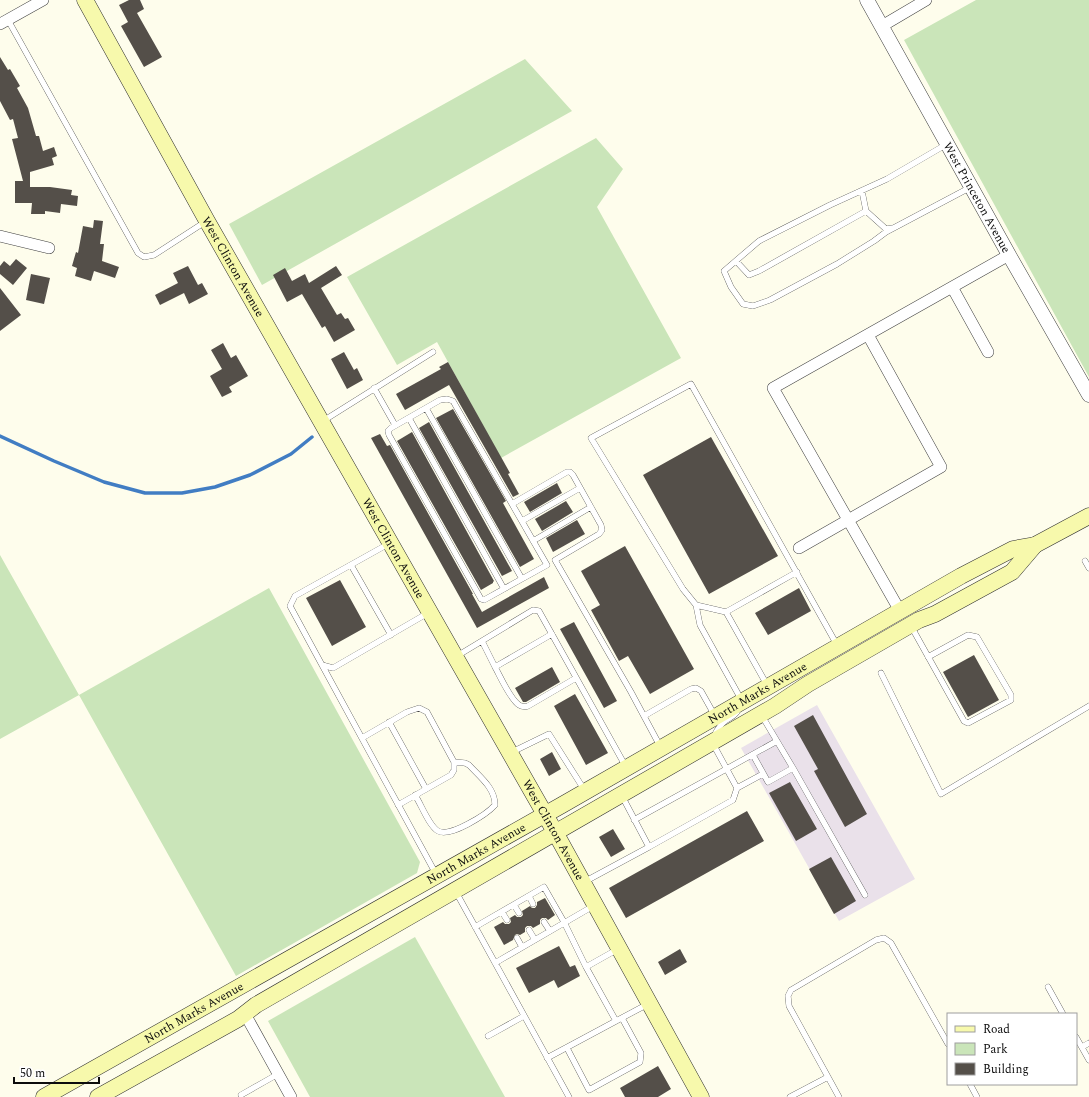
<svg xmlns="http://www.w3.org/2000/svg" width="1089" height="1097" viewBox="0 0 1089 1097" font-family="Spectral,serif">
<rect width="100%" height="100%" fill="#fefdec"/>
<!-- industrial -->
<path fill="#eae1ea" d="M817 705 915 879 839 921 741 748Z"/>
<!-- green -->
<path fill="#cae5b9" d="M976 0H1089V377L904 40Z
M525 59 572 111 262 285 229 224Z
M596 138 623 169 597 207 681 358 501 458 437 342 397 365 347 277Z
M0 555 79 695 269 588 420 862 417 873 236 976 79 695 0 739Z
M415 937 505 1097H310L268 1021Z"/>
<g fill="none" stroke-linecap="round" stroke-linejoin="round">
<!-- stream -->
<path stroke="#417dc3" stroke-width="3.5" d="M0 436 54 461 104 482 145 493H182L215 487 250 475 291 454 312 437"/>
</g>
<!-- building -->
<path fill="#544f49" d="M129 0H140L144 9 137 13 162 57 144 67 121 26 128 22 119 5Z
M0 57 8 70 10 69 20 86 17 88 28 108 36 136H39L43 151 54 147 57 156 52 158 54 165 30 172V187H50L72 190 71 195 78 196 77 206 61 204 60 213 45 211V214H31L32 203H15V181H23L12 139 18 138 13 119 10 120 0 101Z
M94 220 103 221 100 244H104L102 261 119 267 115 278 94 271 91 281 75 276 77 268 72 266 76 252 78 253 83 226 93 228Z
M16 259 27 268 13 285 0 274V266L4 261 10 266Z
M188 266 198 285 202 283 208 294 189 304 184 293 160 305 155 295 178 283 173 273Z
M336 266 342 275 321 288 337 315 341 313 345 319 348 318 355 330 334 342 325 326 322 328 302 294 287 302 273 275 285 268 292 281 305 274 309 283Z
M31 274 50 278 44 304 26 300Z
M0 288 21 315 0 331Z
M223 343 231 358 236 355 248 376 229 387 232 392 222 397 210 376 222 369 211 350Z
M344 352 354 370 357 368 363 380 347 389 331 359Z
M448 362 510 473 508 474 519 494 513 497 449 385 405 410 396 394 441 369 439 367Z
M453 409 506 501 503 503 534 559 520 567 436 418Z
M429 422 512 571 502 576 419 428Z
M412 432 494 581 493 582V583L481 590 397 441Z
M380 434 387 446 390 445 473 594H472L482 612 544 577 549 588 477 628 371 438Z
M711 437 778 556 709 594 643 475Z
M557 483 562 493 530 512 524 502Z
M566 501 573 512 542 531 535 519Z
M577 520 585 534 553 552 546 538Z
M625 546 694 669 650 694 628 656 619 661 591 610 600 605 581 571Z
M340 580 366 627 332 646 306 598Z
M799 588 811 611 768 635 755 613Z
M574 622 617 701 604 708 560 629Z
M974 655 999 700 968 717 943 672Z
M552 667 560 682 526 702H523L515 688Z
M575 694 608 753 586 765 554 706Z
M813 715 867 814 845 827 814 771 818 769 794 726Z
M552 752 561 769 549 776 540 759Z
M790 782 817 829 796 841 769 793Z
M747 811 764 841 626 918 609 888Z
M613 829 625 849 611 857 599 837Z
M831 857 856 901 834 914 809 869Z
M545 898 555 915 548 920 546 918H542L540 920V924L533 928 531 926H527L525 928V932L520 935 517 934 515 935 513 940 504 945 494 927 503 922 505 924H509L511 922 510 918 515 915 517 917H521L523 915 522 911 530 906 532 908H535L537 905V902Z
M559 946 570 967 575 965 580 976 558 988 554 980 529 993 516 968Z
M680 949 687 962 665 975 658 962Z
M658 1066 671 1089 658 1097H625L620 1088Z"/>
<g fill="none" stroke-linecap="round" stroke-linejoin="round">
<defs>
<path id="service" d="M8 20 138 253 144 257 154 255 205 222
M947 144 887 179 830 205 759 241 724 271 731 287 743 304 753 306 770 300 837 264 874 241 886 232 971 187
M862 191 866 211 886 229 893 228
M736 261 749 275 759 271 866 211
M374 388 395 425
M426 408 522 579
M409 418 504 589
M323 421 433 352
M512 504 453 401 447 399 440 400 391 428 388 431 389 435 481 599 484 600 547 565 512 504 567 472H570L573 475 601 525 602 530 599 534 555 560 631 692 660 746
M522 521 580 488
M533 541 591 507
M390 543 295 596 290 606 322 665 333 668 428 613
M1085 561 1089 568
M351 565 391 635
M696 605 683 589 591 438 691 384 837 645
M726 612 797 572
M911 626 964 721 968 723 1011 700V695L977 637 968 635 928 657
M482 641 495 667 552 634
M457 656 533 610 539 611 626 767
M322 665 436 874
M495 667C500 676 510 699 519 705 522 707 524 707 528 706L576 678
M881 673 941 794 1089 706
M742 701 700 625 696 605 726 612 767 685
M644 716 691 689 696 688 701 691 715 716
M762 716 793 768 865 895
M389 722 426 789
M362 738 407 712 419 708 427 712 454 762V770L451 775 398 805
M512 752 549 734 585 791
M753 755 768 782 793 768
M737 788 763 774
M415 795C421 804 429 826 438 831 450 838 487 814 495 805 495 788 480 777 469 765L465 763 454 762
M622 796 649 847 733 800 737 788 712 742C715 734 717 728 724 722 728 718 735 717 738 710
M634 820 777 741
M584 882 649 847
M456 892 569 1097
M529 896 533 904
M514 905 519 913
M502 912 507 920
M544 922 550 931
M475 927 544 887 564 922 586 967 618 949
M529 930 535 940
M517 938 522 947
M495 963 595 905
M586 967 616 1021 648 1004
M1048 987 1063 1014
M488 1036 524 1016
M1076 1037 1089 1060
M1082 1047 1089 1043
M567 1048 589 1090 640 1062 641 1053 622 1018
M547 1058 616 1021
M970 1084 977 1097
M241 1095 278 1074
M790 1097 828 1077
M839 1097 789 1006 788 996 791 990 876 940 884 938 891 943 948 1044"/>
<path id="minor" d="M0 24 43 0
M882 26 926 0
M0 236 49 248
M952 287 988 352
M799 548 941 467 868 335
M900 611 773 388 1009 255
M245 1014 291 1097"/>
<g id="tertiary">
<path id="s1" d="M867 0 1009 255 1089 395"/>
</g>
<g id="secondary">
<path id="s2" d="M85 0 207 221 555 832 701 1097"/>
<path id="s3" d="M44 1097 562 805 961 576 1013 549 1035 545 1089 516"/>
<path d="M98 1097 238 1019 256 1005 775 706 808 684 919 620 935 614 1012 572 1035 545"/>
</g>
</defs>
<!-- service casing -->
<use href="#service" stroke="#3f3f3f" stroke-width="6"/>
<!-- minor casing -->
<use href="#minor" stroke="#3f3f3f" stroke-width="12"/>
<!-- tertiary casing -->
<use href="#tertiary" stroke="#3f3f3f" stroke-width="15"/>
<!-- secondary casing -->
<use href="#secondary" stroke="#2e2e2e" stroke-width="17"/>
<!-- service -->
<use href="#service" stroke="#fff" stroke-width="5.5"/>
<!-- minor -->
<use href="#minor" stroke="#fff" stroke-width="11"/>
<!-- tertiary -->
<use href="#tertiary" stroke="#fff" stroke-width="14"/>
<!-- secondary -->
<use href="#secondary" stroke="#f7f9ac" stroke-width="16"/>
</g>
<g text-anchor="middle" stroke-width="4" stroke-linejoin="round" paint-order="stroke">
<!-- street labels -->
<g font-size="12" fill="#0c0c0c" stroke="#fff">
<text dy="4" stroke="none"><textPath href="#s1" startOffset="226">West Princeton Avenue</textPath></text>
<text dy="4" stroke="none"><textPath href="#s2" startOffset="305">West Clinton Avenue</textPath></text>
<text dy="4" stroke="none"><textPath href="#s2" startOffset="629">West Clinton Avenue</textPath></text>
<text dy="4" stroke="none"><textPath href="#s3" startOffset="820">North Marks Avenue</textPath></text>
<text dy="4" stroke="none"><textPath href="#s2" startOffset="953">West Clinton Avenue</textPath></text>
<text dy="4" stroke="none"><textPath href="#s3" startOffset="496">North Marks Avenue</textPath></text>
<text dy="4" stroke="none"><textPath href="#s3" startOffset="172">North Marks Avenue</textPath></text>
</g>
</g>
<!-- legend -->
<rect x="947" y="1013" width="130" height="72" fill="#ffffff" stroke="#9e9e9e"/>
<rect x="955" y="1026" width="20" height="6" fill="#f7f9ac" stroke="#9e9e9e"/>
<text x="983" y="1033" font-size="12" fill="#0c0c0c">Road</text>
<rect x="955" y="1043" width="20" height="12" fill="#cae5b9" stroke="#9e9e9e"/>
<text x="983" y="1053" font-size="12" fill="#0c0c0c">Park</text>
<rect x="955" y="1063" width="20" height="12" fill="#544f49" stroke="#9e9e9e"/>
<text x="983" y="1073" font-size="12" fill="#0c0c0c">Building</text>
<!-- scale -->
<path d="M14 1077v6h85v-6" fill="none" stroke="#0c0c0c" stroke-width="2"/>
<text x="20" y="1077" font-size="12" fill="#0c0c0c" stroke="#ffffff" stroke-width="3" paint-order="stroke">50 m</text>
</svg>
